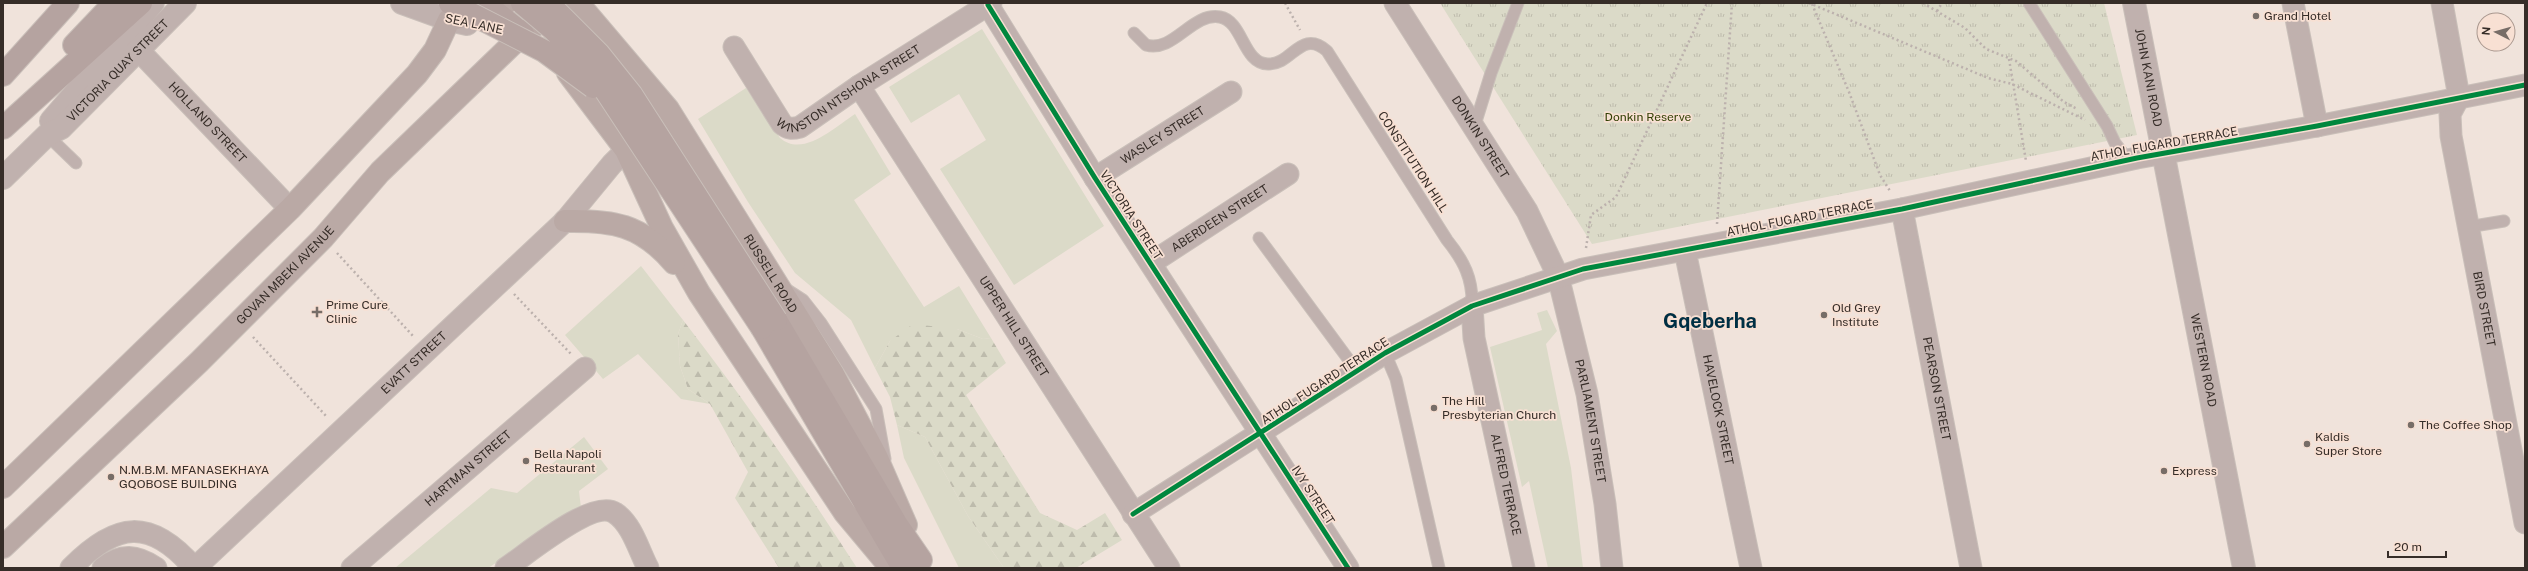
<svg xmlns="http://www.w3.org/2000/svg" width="2528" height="571" viewBox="0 0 2528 571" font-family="'Public Sans',sans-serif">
<defs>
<pattern id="forest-firs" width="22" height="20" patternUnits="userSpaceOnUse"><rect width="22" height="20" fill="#dbdac8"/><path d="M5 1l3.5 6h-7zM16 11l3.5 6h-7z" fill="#bdbbac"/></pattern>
<pattern id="park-tufts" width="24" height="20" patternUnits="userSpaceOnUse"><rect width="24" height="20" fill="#dbdac8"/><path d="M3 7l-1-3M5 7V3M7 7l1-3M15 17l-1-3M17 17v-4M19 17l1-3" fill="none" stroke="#bdbbac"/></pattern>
</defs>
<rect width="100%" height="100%" fill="#f0e3db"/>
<!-- green -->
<path fill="#dbdac8" d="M982 29 1104 226 1014 285 940 169 986 140 959 94 911 123 889 87Z
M746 88 780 138C803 158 835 127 855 114L891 174 854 200 924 307 959 286 991 338 983 339 957 329 890 341 875 368 851 320 795 273 748 202 698 119Z
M641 266 683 320 678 334 680 366 688 389 710 404 681 399 638 354 603 379 565 335Z
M1547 310 1557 331 1546 344 1571 468 1583 568H1548L1529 481 1522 487 1490 347 1542 330 1537 313Z
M897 425 925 437 968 516 1004 568H959L904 458Z
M584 437 608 469 579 491 581 508 488 568H395L491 488 517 493Z"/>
<!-- forest -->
<path fill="url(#forest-firs)" d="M683 320C745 400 802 483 857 568H779L735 498 748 472 710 404 688 389 680 366 678 334Z
M913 324 957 329 983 339 991 338 1006 363 966 395 1040 513 1077 530 1105 513 1122 540 1076 568H1004L968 516 925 437 897 425 890 397 875 368 890 341Z"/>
<!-- park -->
<path fill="url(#park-tufts)" d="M1440 3H2104L2137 135 1592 244Z"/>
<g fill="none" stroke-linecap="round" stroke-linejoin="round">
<defs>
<path id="service" d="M2029 3 2107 126 2115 143 2128 160
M1134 33 1146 45C1174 53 1192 12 1220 17 1243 21 1243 64 1268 64 1292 65 1301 28 1327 51L1447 240C1464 261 1473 279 1472 306
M1474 128 1491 73 1518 3
M47 135 76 163
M2468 227 2504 221
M1259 238 1357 371
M786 289 803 300 821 323 876 409 885 459
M1385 353 1396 379 1439 568"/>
<g id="minor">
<path id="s1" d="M1395 3 1527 211 1558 276 1587 394 1605 504 1612 568"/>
<path d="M2293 3 2317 126"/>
<path id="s2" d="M2442 3 2459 97 2450 114 2451 136 2525 523"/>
<path d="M988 5 1095 178 1348 568"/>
<path id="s3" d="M126 37 290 209"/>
<path id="s4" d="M734 47 782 124C788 129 792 129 800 127L859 86 991 3"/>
<path id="s5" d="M859 86 1169 568"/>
<path id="s6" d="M1095 178 1231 92"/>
<path id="s7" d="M1902 209 1971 568"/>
<path id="s8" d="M1685 251 1751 568"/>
<path id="s9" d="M1151 263 1288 174"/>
<path id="s10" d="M1472 306 1474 338 1524 568"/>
<path d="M1133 514 1385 353 1472 306 1583 269 1902 209 2137 158 2317 126 2525 85"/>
<path d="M71 568C116 522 150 517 194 568"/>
<path d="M103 568C121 553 137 555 156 568"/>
<path id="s11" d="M195 568 565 221 612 164 668 109"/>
<path id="s12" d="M352 568 585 368"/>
<path d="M506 568C526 555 593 498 615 513 632 524 639 551 648 568"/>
</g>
<g id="tertiary">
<path d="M402 3 449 20 467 24"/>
<path id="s13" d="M2134 3 2244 568"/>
<path d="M51 121 153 3"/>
<path id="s14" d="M3 178 47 135 61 128 185 3"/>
</g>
<g id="primary">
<path id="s15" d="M578 3 668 109 833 374 876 456 906 525"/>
<path d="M568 73 626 150 662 228 699 293 845 513 891 568"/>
<path d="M565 221C612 220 641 224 674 263"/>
<path d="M3 487 290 209 417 74 435 50 449 20 506 3"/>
<path id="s16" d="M3 547 199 362 323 238 380 172 523 34 566 3"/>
</g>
<path id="motorway" d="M484 3 523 34
M74 45 114 3
M3 75 68 3
M3 128 141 3
M776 320 897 525 921 560
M762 328 903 568"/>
</defs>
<!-- service casing -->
<use href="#service" stroke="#c9bfb9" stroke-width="13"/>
<!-- minor casing -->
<use href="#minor" stroke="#c9bfb9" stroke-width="23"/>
<!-- tertiary casing -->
<use href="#tertiary" stroke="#c9bfb9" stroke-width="24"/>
<!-- primary casing -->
<use href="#primary" stroke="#c9bfb9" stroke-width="24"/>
<!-- motorway casing -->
<use href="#motorway" stroke="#c9bfb9" stroke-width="24"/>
<!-- path -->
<path stroke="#bcb1ad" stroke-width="2.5" stroke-dasharray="2 3" stroke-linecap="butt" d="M1285 3 1300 30
M1809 3 1988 78 2012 84 2085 120
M1923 3 1965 28 1986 49 2016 61 2064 102 2077 109
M1812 4 1849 92 1880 175 1890 191
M1937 11 1942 3
M2009 59 2026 161
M1717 224 1732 3
M1586 248 1591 215 1616 197 1707 3
M337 253 413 336
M514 294 571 354
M253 337 327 417"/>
<!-- service -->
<use href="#service" stroke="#c0b1ae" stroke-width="11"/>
<!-- minor -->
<use href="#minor" stroke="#c0b1ae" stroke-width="21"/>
<!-- tertiary -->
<use href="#tertiary" stroke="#c0b1ae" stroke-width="22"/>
<!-- primary -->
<use href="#primary" stroke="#baa9a5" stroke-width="22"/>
<!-- motorway -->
<use href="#motorway" stroke="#b5a3a0" stroke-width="22"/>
<defs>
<path id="motorway-bridge" d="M450 3 544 51 593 87
M522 3 554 30 590 67 762 328
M548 3 599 54 631 94 776 320"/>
</defs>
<!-- motorway-bridge casing -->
<use href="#motorway-bridge" stroke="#c9bfb9" stroke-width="24" stroke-linecap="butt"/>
<!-- motorway-bridge -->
<use href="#motorway-bridge" stroke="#b5a3a0" stroke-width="22"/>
<defs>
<path id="cycleway" d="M988 5 1095 178 1348 568
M1133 514 1385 353 1472 306 1583 269 1902 209 2137 158 2317 126 2525 85"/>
</defs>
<!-- cycleway casing -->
<use href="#cycleway" stroke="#f8e0d3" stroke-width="8"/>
<!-- cycleway -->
<use href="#cycleway" stroke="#00873e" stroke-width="5"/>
</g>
<!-- markers -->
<g fill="#776d67" stroke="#f8e0d3" stroke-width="1.5">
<circle cx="2256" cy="16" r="4"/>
<path d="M315 306h4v4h4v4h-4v4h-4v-4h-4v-4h4z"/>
<circle cx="1824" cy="315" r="4"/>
<circle cx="1434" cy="408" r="4"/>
<circle cx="2411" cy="425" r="4"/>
<circle cx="2307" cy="444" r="4"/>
<circle cx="526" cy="461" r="4"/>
<circle cx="2164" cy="471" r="4"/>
<circle cx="111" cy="477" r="4"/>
</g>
<g text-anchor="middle" stroke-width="3.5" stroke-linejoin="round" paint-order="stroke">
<!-- poi labels -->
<g font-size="12" fill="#362d28" stroke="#f8e0d3" text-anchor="start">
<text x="2264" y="20">Grand Hotel</text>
<text x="326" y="309">Prime Cure<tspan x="326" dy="14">Clinic</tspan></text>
<text x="1832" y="312">Old Grey<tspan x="1832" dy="14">Institute</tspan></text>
<text x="1442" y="405">The Hill<tspan x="1442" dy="14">Presbyterian Church</tspan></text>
<text x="2419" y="429">The Coffee Shop</text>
<text x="2315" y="441">Kaldis<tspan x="2315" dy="14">Super Store</tspan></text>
<text x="534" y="458">Bella Napoli<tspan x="534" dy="14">Restaurant</tspan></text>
<text x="119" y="474">N.M.B.M. MFANASEKHAYA<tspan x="119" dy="14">GQOBOSE BUILDING</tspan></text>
<text x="2172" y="475">Express</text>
</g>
<!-- street labels -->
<g font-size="12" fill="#362d28" stroke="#f8e0d3">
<text transform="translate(474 24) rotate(12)" y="4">SEA LANE</text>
<text dy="4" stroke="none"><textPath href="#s14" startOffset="158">VICTORIA QUAY STREET</textPath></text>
<text dy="4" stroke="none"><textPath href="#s13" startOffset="76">JOHN KANI ROAD</textPath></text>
<text dy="4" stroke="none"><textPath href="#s4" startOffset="169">WINSTON NTSHONA STREET</textPath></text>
<text dy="4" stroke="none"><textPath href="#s3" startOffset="118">HOLLAND STREET</textPath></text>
<text dy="4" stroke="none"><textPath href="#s6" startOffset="80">WASLEY STREET</textPath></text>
<text dy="4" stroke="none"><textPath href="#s1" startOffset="159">DONKIN STREET</textPath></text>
<text transform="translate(2164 144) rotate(-10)" y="4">ATHOL FUGARD TERRACE</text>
<text transform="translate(1413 162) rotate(57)" y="4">CONSTITUTION HILL</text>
<text transform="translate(1131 215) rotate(57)" y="4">VICTORIA STREET</text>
<text transform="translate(1800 218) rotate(-11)" y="4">ATHOL FUGARD TERRACE</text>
<text dy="4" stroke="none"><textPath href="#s9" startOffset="82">ABERDEEN STREET</textPath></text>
<text dy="4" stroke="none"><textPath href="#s15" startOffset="333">RUSSELL ROAD</textPath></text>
<text dy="4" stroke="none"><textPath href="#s16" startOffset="392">GOVAN MBEKI AVENUE</textPath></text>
<text dy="4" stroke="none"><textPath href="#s2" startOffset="313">BIRD STREET</textPath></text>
<text dy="4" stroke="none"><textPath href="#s5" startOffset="286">UPPER HILL STREET</textPath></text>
<text dy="4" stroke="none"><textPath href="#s13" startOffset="364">WESTERN ROAD</textPath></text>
<text dy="4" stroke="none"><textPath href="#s11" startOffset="300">EVATT STREET</textPath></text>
<text transform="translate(1325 381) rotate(-33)" y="4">ATHOL FUGARD TERRACE</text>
<text dy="4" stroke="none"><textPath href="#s7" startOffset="183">PEARSON STREET</textPath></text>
<text dy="4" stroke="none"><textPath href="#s8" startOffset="162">HAVELOCK STREET</textPath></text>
<text dy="4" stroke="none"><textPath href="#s1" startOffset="467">PARLIAMENT STREET</textPath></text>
<text dy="4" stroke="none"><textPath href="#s12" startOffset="153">HARTMAN STREET</textPath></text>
<text dy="4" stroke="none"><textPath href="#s10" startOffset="182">ALFRED TERRACE</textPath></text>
<text transform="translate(1313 495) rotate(57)" y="4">IVY STREET</text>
</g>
<!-- park labels -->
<g font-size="12" fill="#313f03" stroke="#f8e0d3">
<text x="1648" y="121">Donkin Reserve</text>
</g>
<!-- town labels -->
<g font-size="20" font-weight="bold" fill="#002f43" stroke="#f8e0d3">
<text x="1710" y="328">Gqeberha</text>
</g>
</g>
<!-- border -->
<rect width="2528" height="571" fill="none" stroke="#362d28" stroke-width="8"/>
<!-- north arrow -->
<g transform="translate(2496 32) rotate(276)"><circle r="19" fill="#f8e0d3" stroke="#aa988f"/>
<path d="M0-3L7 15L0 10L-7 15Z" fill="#776d67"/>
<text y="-6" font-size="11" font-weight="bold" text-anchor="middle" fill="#362d28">N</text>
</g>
<!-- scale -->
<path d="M2388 551v6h58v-6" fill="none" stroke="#362d28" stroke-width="2"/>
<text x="2394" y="551" font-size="12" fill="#362d28" stroke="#f8e0d3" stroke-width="3" paint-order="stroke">20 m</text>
</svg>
